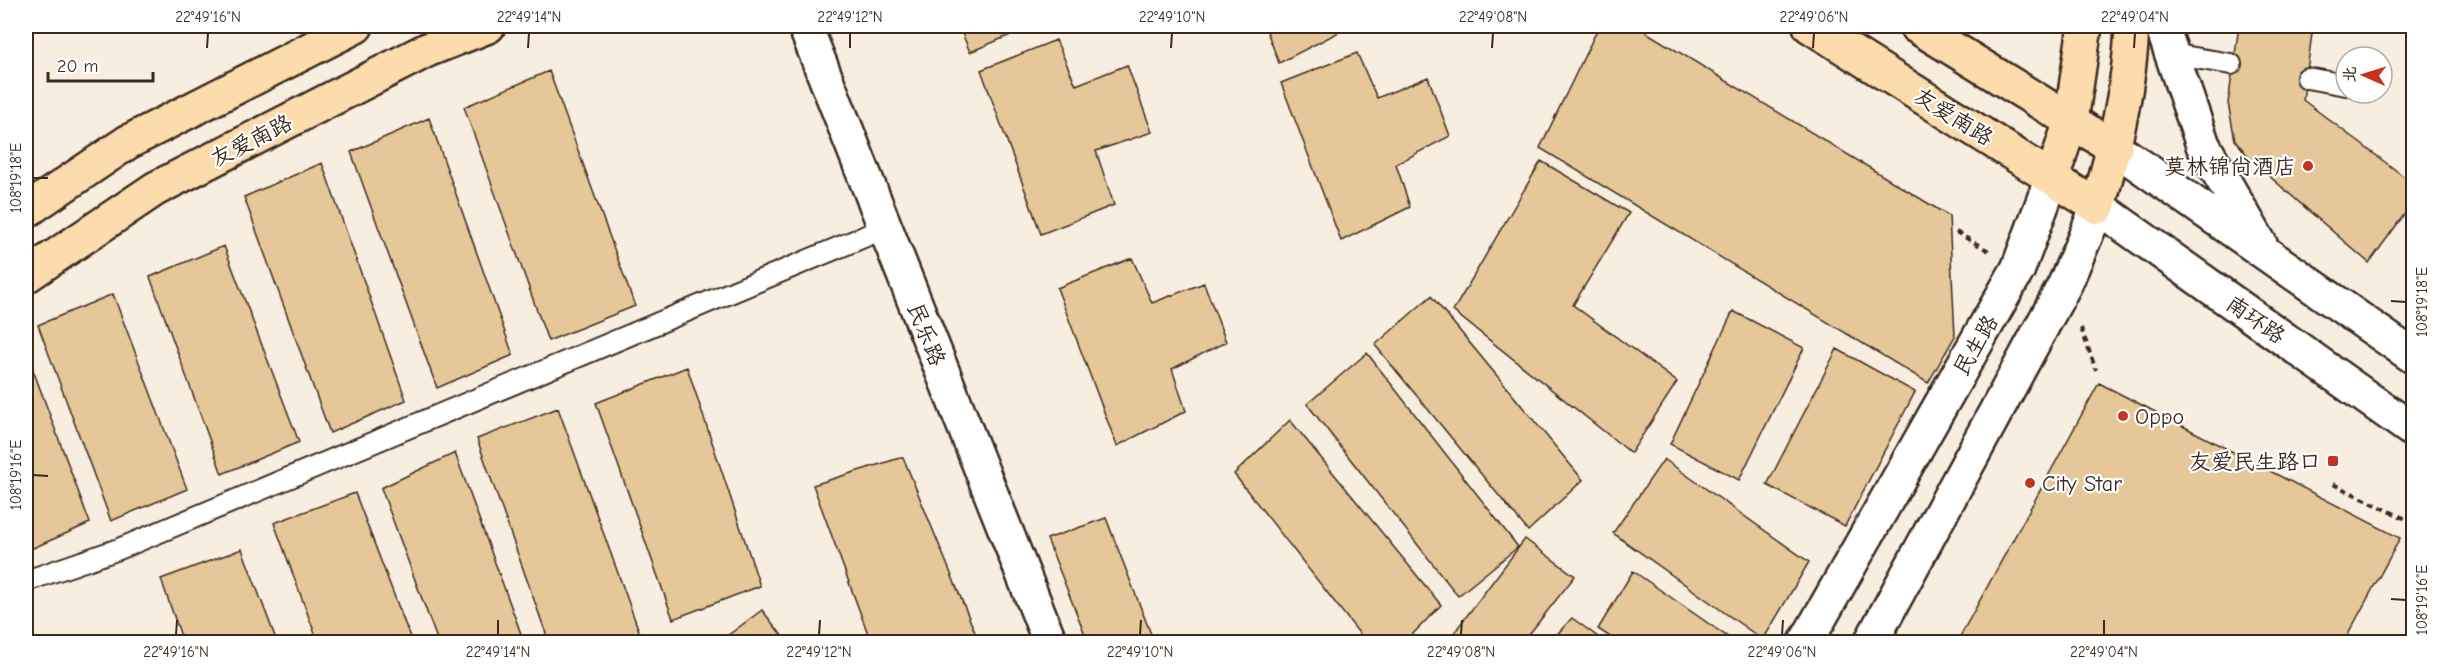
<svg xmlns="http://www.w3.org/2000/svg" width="2439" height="668" viewBox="0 0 2439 668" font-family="'Comic Neue','LXGW WenKai TC',sans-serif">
<rect width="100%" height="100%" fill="#f8eee0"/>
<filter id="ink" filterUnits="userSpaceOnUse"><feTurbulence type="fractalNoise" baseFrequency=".0167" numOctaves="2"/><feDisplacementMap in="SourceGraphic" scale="12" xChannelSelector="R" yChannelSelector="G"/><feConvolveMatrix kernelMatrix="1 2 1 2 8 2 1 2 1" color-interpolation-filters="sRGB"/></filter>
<g filter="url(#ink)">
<!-- building -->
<path fill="#e6c799" stroke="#3b2a1e" stroke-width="1.5" d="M959 26H1032L970 52Z
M1265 26H1346L1347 28 1279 63Z
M1599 26H1636L1949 216 1955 336 1928 383 1540 148Z
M2239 26H2313L2303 100 2414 184V201L2369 263 2253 162 2235 140 2228 103Z
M1056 40 1076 85 1127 65 1152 132 1096 151 1114 205 1041 234 981 70Z
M1357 53 1377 98 1428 77 1450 136 1396 164 1410 207 1341 241 1281 83Z
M549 71 635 306 548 341 464 107Z
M429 118 513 355 437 388 351 152Z
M1541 161 1629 213 1573 305 1677 382 1631 453 1453 311Z
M322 163 406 400 330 433 244 197Z
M224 246 299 442 222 474 150 277Z
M1132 258 1152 303 1204 283 1226 342 1172 369 1186 411 1117 446 1057 288Z
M113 294 187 489 111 521 38 325Z
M1431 296 1583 480 1528 531 1375 345Z
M1733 311 1804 348 1739 480 1670 444Z
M1837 349 1915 392 1845 526 1767 485Z
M26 351 90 523 26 551Z
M1367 353 1518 547 1458 596 1307 404Z
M687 367 760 586 673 619 596 403Z
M2099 383 2400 538 2344 642H1957Z
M558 408 643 642H549L477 439Z
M1290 420 1441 605 1405 642H1366L1234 474Z
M455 453 524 642H438L381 488Z
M903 457 979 642H871L813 485Z
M1664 459 1809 562 1763 640 1613 533Z
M355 493 412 642H318L274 523Z
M1106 518 1154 642H1088L1047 539Z
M1525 539 1575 576 1523 642H1447Z
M242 549 277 642H183L161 579Z
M1633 571 1735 642H1618L1598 629Z
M762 610 787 642H719Z
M1572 618 1605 642H1550Z"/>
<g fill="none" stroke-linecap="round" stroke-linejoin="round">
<defs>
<path id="lane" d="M2171 54 2231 64
M2307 78 2346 85
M26 581 119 549 885 228"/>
<path id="street" d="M805 26 1050 642"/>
<path id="secondary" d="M2162 26 2203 145 2260 244
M2115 148 2414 357
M1806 642 2018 269 2052 178
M1871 642 2065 284 2098 207 2414 431"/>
<path id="primary" d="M1810 26 2098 207C2114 148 2130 87 2132 26
M1916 26 2115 148
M2052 178 2071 121 2085 26
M26 211 128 142 356 26
M26 276 155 189 427 50 488 26"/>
</defs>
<!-- lane casing -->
<use href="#lane" stroke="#3b2a1e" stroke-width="24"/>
<!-- street casing -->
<use href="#street" stroke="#3b2a1e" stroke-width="38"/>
<!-- secondary casing -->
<use href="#secondary" stroke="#3b2a1e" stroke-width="38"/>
<!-- primary casing -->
<use href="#primary" stroke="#3b2a1e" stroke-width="38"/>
<!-- path -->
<path stroke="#3b2a1e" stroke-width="4" stroke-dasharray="6 4.5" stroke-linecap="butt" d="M1956 232 1989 251
M2081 328 2096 370
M2333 484 2414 523"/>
<!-- lane -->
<use href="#lane" stroke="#fff" stroke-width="20"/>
<!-- street -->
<use href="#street" stroke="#fff" stroke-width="33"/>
<!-- secondary -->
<use href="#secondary" stroke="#fff" stroke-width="33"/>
<!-- primary -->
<use href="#primary" stroke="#fcdcac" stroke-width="33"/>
</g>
</g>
<!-- ticks -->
<path fill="none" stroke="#3b2a1e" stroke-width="2" d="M207 48 208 33M528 48 529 33M850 48V33M1171 48 1172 33M1492 48 1493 33M1813 48 1814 33M2134 48 2135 33M33 178H48M2391 301 2406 302M33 475 48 476M2391 599 2406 600M176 635 177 620M498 635V620M819 635 820 620M1140 635 1141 620M1461 635 1462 620M1782 635 1783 620M2104 635V620"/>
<!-- markers -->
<g fill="#c8321e" stroke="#fff" stroke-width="2">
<circle cx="2308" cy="166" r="6"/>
<circle cx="2123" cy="416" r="6"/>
<rect x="2327" y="455" width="12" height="12" rx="3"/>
<circle cx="2030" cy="483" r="6"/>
</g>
<g text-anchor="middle" stroke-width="4.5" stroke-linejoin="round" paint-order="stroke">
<!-- street labels -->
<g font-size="22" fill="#3b2a1e" stroke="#fff">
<text transform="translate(1954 116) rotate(32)" y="8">友爱南路</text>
<text transform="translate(251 140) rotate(-27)" y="8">友爱南路</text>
<text transform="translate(2256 319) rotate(35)" y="8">南环路</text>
<text transform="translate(927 334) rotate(68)" y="8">民乐路</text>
<text transform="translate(1975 345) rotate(-60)" y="8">民生路</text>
</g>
<!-- poi labels -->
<g font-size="22" fill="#3b2a1e" stroke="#fff" text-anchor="end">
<text x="2296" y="174">莫林锦尚酒店</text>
<text x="2135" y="424" text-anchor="start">Oppo</text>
<text x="2321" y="469">友爱民生路口</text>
<text x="2042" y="491" text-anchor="start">City Star</text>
</g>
</g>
<!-- margin -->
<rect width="2439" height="668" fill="none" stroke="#fff" stroke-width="66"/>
<!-- north arrow -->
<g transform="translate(2364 75) rotate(273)"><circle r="28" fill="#ffffff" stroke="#b1aaa5" stroke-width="1.5"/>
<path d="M0-4.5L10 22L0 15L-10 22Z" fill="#c8321e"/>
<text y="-9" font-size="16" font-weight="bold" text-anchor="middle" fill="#3b2a1e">北</text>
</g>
<!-- scale -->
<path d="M48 72v9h105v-9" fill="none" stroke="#3b2a1e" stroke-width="3"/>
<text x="57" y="72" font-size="18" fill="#3b2a1e" stroke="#ffffff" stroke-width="4.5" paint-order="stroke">20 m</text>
<rect x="33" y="33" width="2373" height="602" fill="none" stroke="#3b2a1e" stroke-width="2"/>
<g font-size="15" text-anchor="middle" fill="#3b2a1e">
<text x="208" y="22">22°49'16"N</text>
<text x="529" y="22">22°49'14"N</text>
<text x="850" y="22">22°49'12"N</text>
<text x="1172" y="22">22°49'10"N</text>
<text x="1493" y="22">22°49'08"N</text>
<text x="1814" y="22">22°49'06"N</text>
<text x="2135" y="22">22°49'04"N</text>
<text transform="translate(16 178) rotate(-90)" y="5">108°19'18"E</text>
<text transform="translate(2422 302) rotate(-90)" y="5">108°19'18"E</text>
<text transform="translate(16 475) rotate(-90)" y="5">108°19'16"E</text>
<text transform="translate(2422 600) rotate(-90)" y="5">108°19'16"E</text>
<text x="176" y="657">22°49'16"N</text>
<text x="498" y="657">22°49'14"N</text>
<text x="819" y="657">22°49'12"N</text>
<text x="1140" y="657">22°49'10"N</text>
<text x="1461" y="657">22°49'08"N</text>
<text x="1782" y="657">22°49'06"N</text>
<text x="2104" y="657">22°49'04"N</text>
</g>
</svg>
